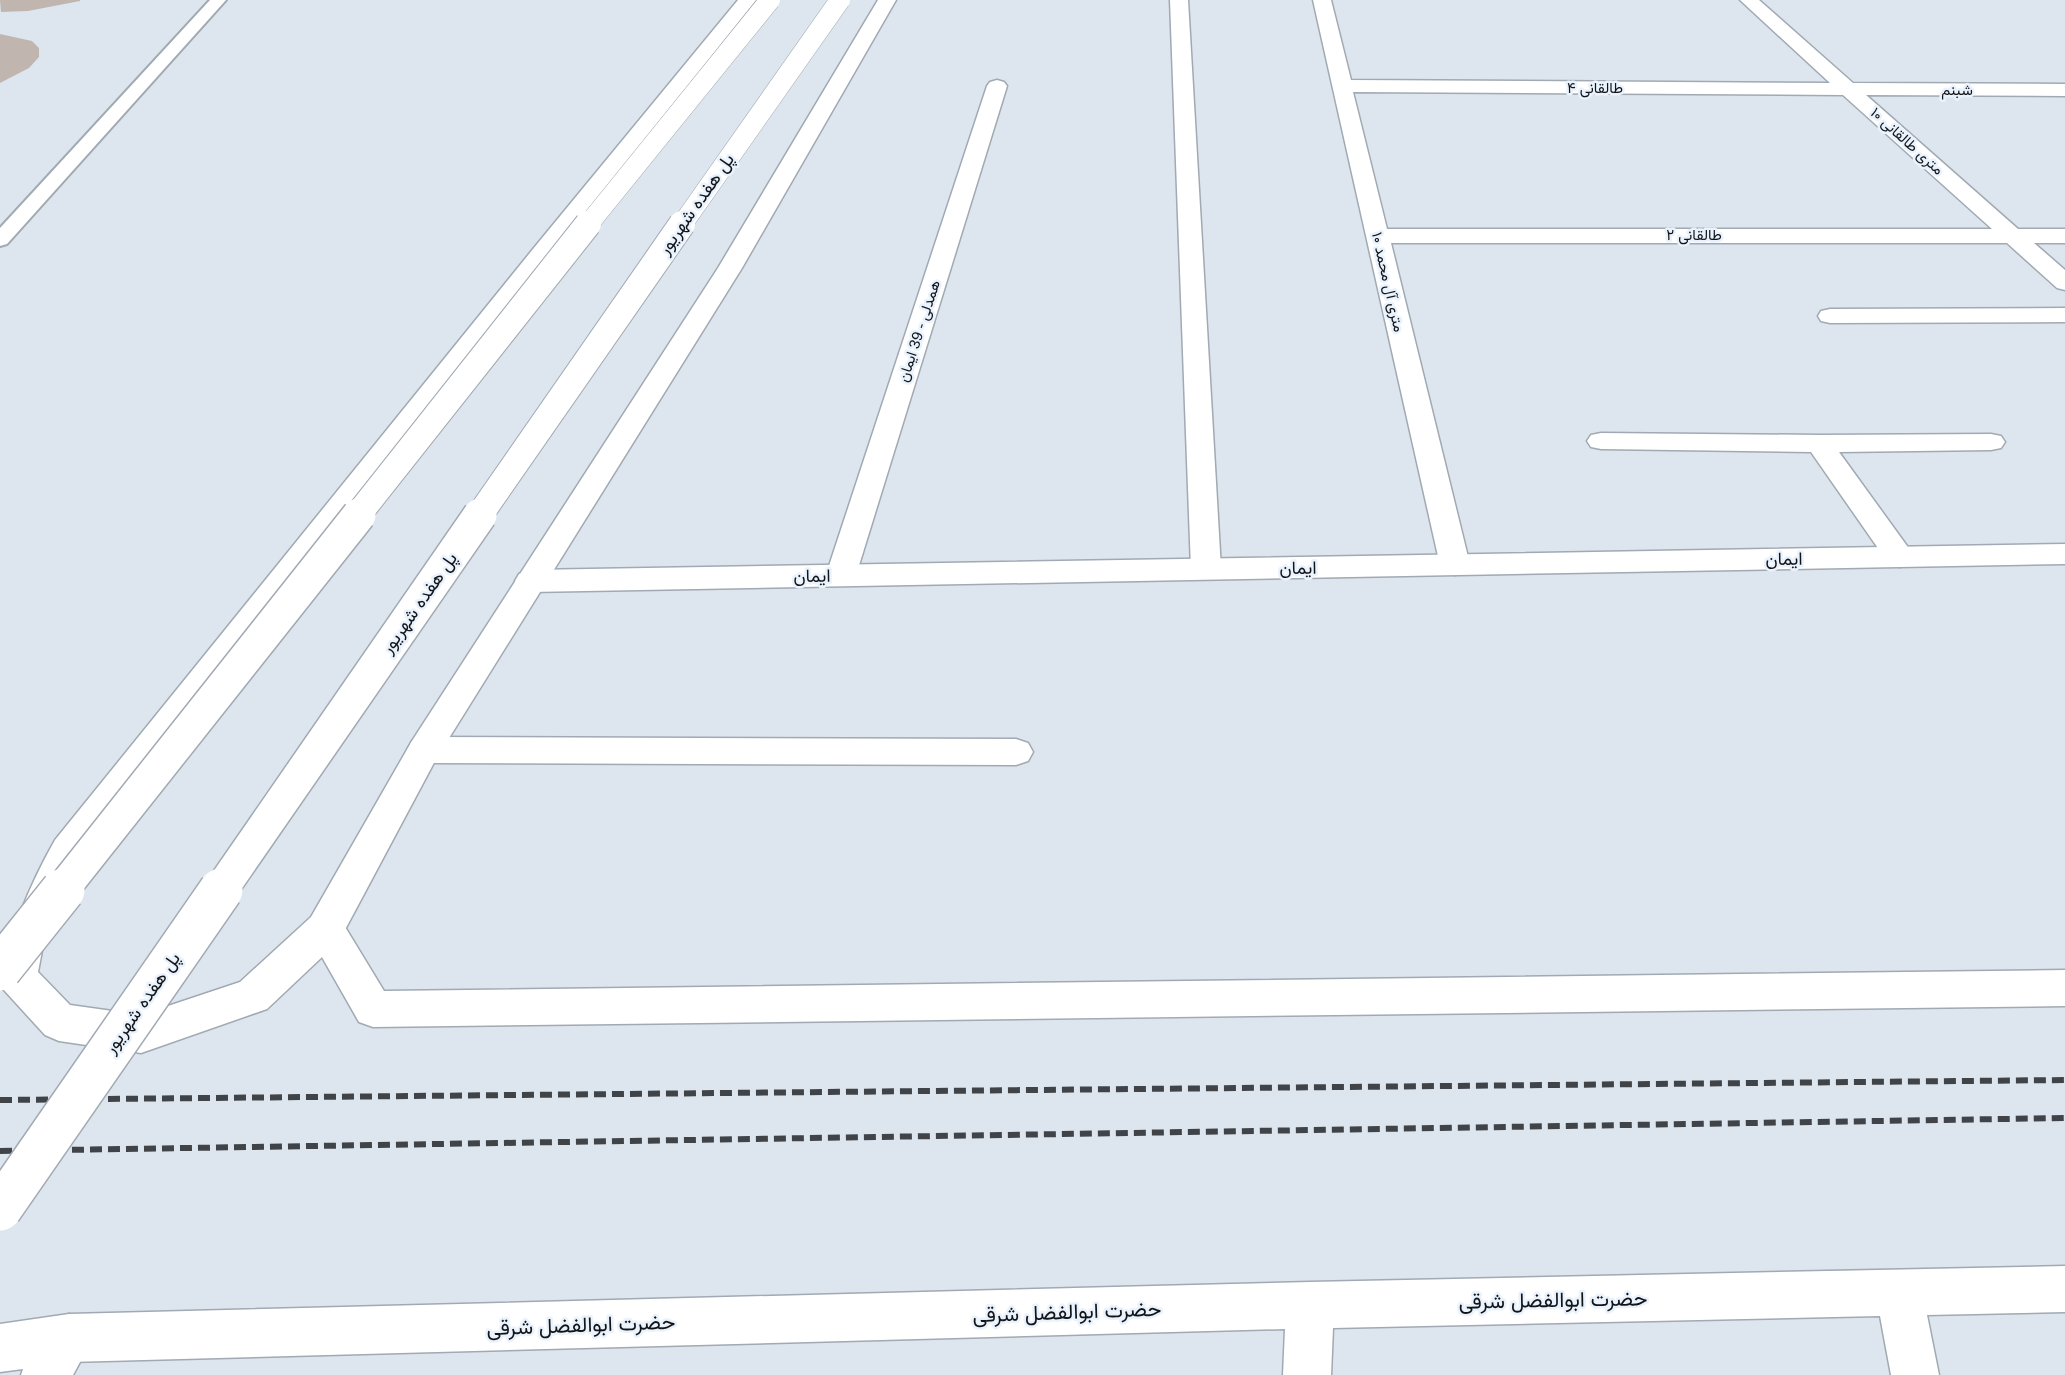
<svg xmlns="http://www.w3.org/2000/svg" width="2065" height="1375" viewBox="0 0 2065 1375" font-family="Arial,Vazirmatn,sans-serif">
<rect width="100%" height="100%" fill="#dde6ef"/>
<!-- building -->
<path fill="#c1b6af" d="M0 0H80V1L28 11 1 12Z
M0 34 32 41 39 48V57L29 68 0 83Z"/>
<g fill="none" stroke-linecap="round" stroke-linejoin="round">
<defs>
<path id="service" d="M210 0H226L7 244 0 246V228Z"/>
<path id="minor" d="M1170 0H1188L1221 569 1217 576 1206 579 1195 576 1191 569Z
M1313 0H1331L1351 80 1830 83 1740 0H1759L1853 83 2065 84V96L1866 95 2018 229H2065V243H2034L2065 270V290L2057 288 2007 243H1391L1470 565 1466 572 1455 575 1444 572 1440 565ZM1353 92 1843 95 1992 229H1387Z
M997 80 1004 82 1007 86 856 575 852 582 841 585 830 582 826 575 987 86 990 82Z
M2065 308V322L1830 323 1821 321 1818 316 1821 311 1830 309Z
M1601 433 1819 435 1991 434 2001 436 2005 442 2001 448 1991 450 1839 452 1915 557 1911 564 1900 567 1889 564 1811 452 1601 449 1591 447 1587 441 1591 435Z
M424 737 1016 739 1028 743 1033 752 1028 761 1016 765 424 763 412 759 407 750 412 741Z
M325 912 339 917 384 991 2065 970V1006L373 1027 359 1022 306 929 311 917Z
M2065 1266V1312L1927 1315 1939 1375H1891L1880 1316 1333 1328 1331 1375H1283L1285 1329 69 1362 52 1355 45 1338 52 1321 69 1314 1310 1282Z"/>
<path id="tertiary" d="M2065 544V564L530 592 519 588 515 581 519 574 530 570Z"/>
<path id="primary" d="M738 0H756L549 259 81 862 47 924 38 972 70 1005 141 1015 240 982 311 917 412 741 718 268 878 0H896L742 268 436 759 339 941 267 1009 141 1053 59 1041 45 1035 3 989C0 949 35 875 55 840L533 249Z
M69 1314 86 1321 93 1338 73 1375H21L23 1369 0 1372V1324Z"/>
</defs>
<!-- service casing -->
<use href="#service" stroke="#a1a9b2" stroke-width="4"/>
<!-- minor casing -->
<use href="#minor" stroke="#a1a9b2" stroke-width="3"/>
<!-- tertiary casing -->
<use href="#tertiary" stroke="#a1a9b2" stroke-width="3"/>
<!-- primary casing -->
<use href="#primary" stroke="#a1a9b2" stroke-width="3"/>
<!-- service -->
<use href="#service" fill="#fff" fill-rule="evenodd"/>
<!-- minor -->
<use href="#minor" fill="#fff" fill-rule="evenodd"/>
<!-- tertiary -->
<use href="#tertiary" fill="#fff" fill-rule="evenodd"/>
<!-- primary -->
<use href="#primary" fill="#fff" fill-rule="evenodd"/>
<!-- rail -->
<path stroke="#404449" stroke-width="6" stroke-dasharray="12 6" stroke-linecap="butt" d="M0 1100 2065 1080
M0 1151 2065 1118"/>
<defs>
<path id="primary-bridge-far3" d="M587 226 770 0
M681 226 840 0"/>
<path id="primary-bridge-far2" d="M357 516 588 224
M479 516 682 224"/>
<path id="primary-bridge-far1" d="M61 891 359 515
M220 891 480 515"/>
<path id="primary-bridge" d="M0 969 63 890
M0 1209 221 890"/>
</defs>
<!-- primary-bridge-far3 casing -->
<use href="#primary-bridge-far3" stroke="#a1a9b2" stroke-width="21" stroke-linecap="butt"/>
<!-- primary-bridge-far2 casing -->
<use href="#primary-bridge-far2" stroke="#a1a9b2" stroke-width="28" stroke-linecap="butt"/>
<!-- primary-bridge-far1 casing -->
<use href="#primary-bridge-far1" stroke="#a1a9b2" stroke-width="36" stroke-linecap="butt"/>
<!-- primary-bridge casing -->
<use href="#primary-bridge" stroke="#a1a9b2" stroke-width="46" stroke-linecap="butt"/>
<!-- primary-bridge-far3 -->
<use href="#primary-bridge-far3" stroke="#fff" stroke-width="20"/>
<!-- primary-bridge-far2 -->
<use href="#primary-bridge-far2" stroke="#fff" stroke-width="26"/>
<!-- primary-bridge-far1 -->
<use href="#primary-bridge-far1" stroke="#fff" stroke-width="33"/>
<!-- primary-bridge -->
<use href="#primary-bridge" stroke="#fff" stroke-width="43"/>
</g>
<g text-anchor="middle" stroke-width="5" stroke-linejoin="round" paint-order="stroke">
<!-- far-street labels -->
<g font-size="15" fill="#121518" stroke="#eaf3fd">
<text x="1595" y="93">طالقانی ۴</text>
<text x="1957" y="95">شبنم</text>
<text transform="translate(1907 141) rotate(42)" y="5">۱۰ متری طالقانی</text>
<text x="1694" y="240">طالقانی ۲</text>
<text transform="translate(1388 282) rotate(77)" y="5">۱۰ متری آل محمد</text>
<text transform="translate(919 331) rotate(-72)" y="5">همدلی - 39 ایمان</text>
</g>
<!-- street labels -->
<g font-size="18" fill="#121518" stroke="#eaf3fd">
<text transform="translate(696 204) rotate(-55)" y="6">پل هفده شهریور</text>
<text transform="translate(1784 559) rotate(-1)" y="6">ایمان</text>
<text transform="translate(1298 568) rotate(-1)" y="6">ایمان</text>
<text transform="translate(812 576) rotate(-1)" y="6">ایمان</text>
<text transform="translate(419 603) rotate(-55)" y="6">پل هفده شهریور</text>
<text transform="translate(142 1003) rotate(-55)" y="6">پل هفده شهریور</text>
</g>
<!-- near-street labels -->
<g font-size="21" fill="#121518" stroke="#eaf3fd">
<text transform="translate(1553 1300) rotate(-1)" y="7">حضرت ابوالفضل شرقی</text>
<text transform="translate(1067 1312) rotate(-2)" y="7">حضرت ابوالفضل شرقی</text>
<text transform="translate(581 1325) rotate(-2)" y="7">حضرت ابوالفضل شرقی</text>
</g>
</g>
</svg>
